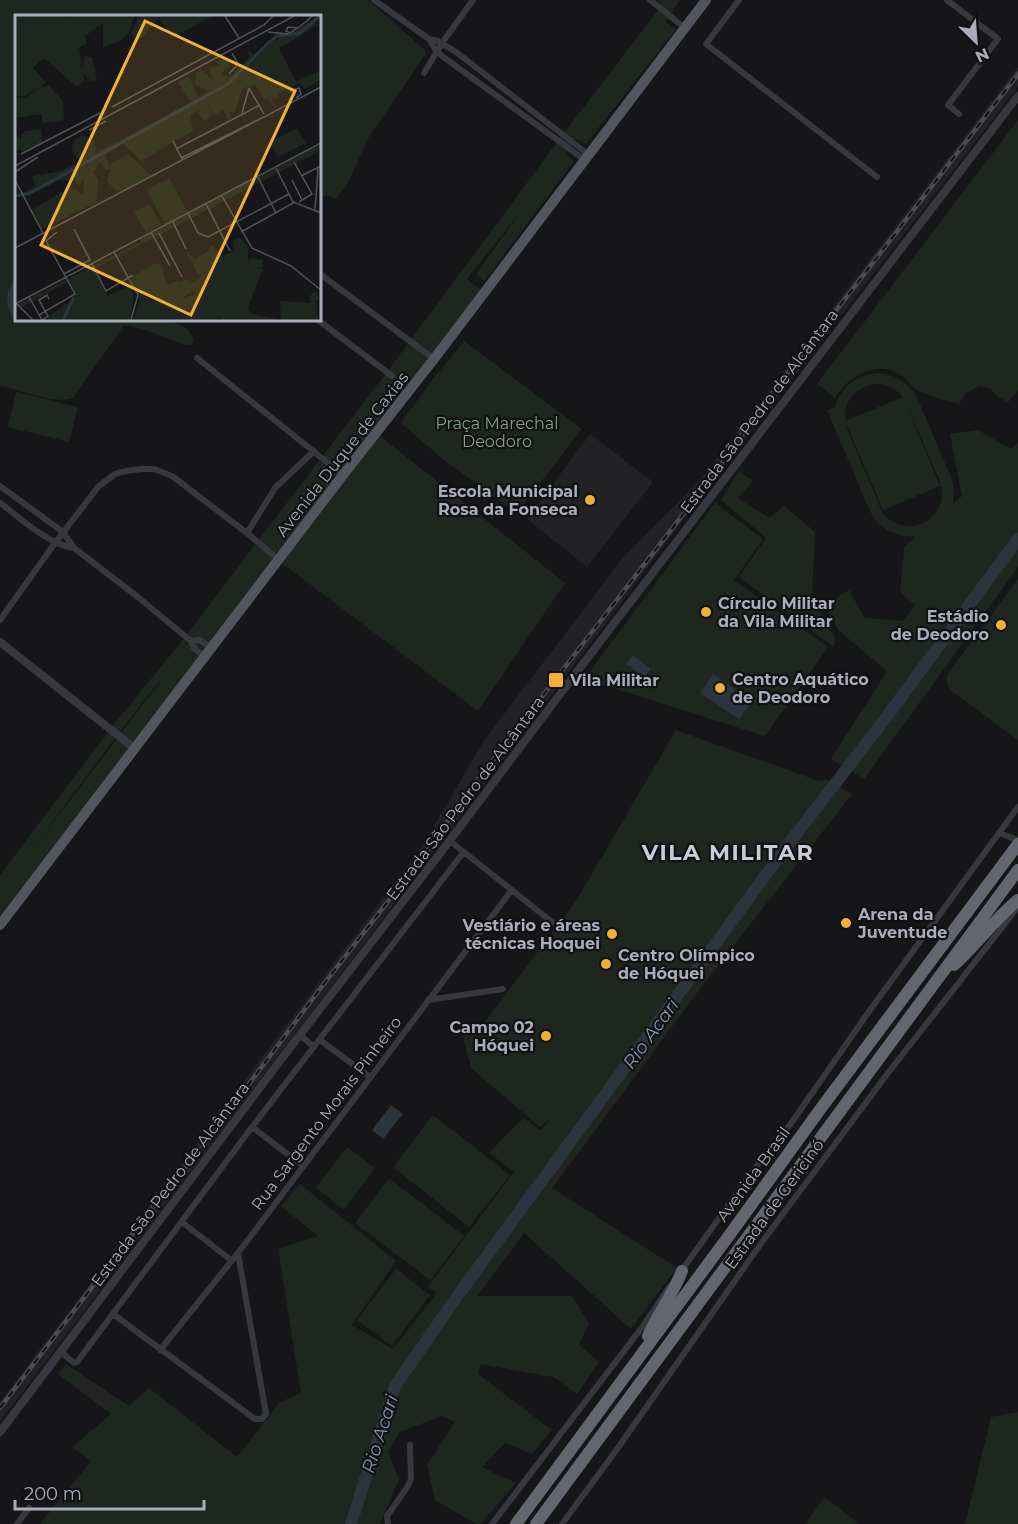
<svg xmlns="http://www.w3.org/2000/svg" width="1018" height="1524" viewBox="0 0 1018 1524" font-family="Montserrat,sans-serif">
<rect width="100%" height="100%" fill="#161618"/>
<!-- built -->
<path fill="#222225" d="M1018 67V87L696 503 446 836 0 1422V1402L421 848 485 739 622 559 700 480Z
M590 434 653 482 587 567 527 519Z"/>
<!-- green -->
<path fill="#1e261f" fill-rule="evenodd" d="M0 0H368L427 52 369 137 346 187 335 199 326 195 320 198V16H16V320H170L187 329 194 339 193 345C181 346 172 339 161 336 149 331 137 327 124 325L73 398C54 405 20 389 0 386Z
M657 0H680L665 21 676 29 586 144 576 139 565 154 574 161 484 281 476 274 524 207 467 279 484 293 380 436 565 583 478 711 279 561 0 927V875L110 729 186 636 257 542 387 372 563 134 662 5ZM160 681H161L31 851 117 735Z
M1018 120V391L1008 402 1000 398 989 388 979 386 966 393 959 404C948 401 928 396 919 391 912 387 908 380 901 375 878 359 847 376 835 398L817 384Z
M464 341 582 429 517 513 444 460 401 423 433 379Z
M880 373C896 375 907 382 916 395L951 477 954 489 953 504 962 496 950 434 978 430 1011 449 1018 443V567L864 779 831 759 887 671 838 630 826 604 849 590 865 618 903 621 915 605 900 592 904 547 915 537C894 536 878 529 869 509L827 410 835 407C841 386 858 374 880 373ZM874 384C887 384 896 388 903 397L940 481C951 518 909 542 883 514L847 429C840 407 852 388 874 384Z
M16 392 78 407 69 442 8 427Z
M903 397 940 486 883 510 845 421Z
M739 471 753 481 738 498 769 518 784 506 815 532 812 598 835 638 834 647 739 577 766 538 721 500Z
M715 503 763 539 734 580 828 647 765 736 591 681 587 678 588 674Z
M1018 579V740L952 691C946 685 945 679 949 672Z
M676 730 819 781 826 779 852 794 703 985 552 1188 677 1268 631 1329 524 1233 477 1296H572L589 1323 579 1345 599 1362 577 1394 553 1377 481 1364 478 1374 552 1430 532 1454 505 1443 482 1467 516 1483 480 1524H476L435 1500 427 1465 455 1422 442 1416 400 1432 388 1452 399 1479 380 1524H40L91 1461 72 1447 111 1414 58 1374 66 1364 129 1406 149 1388 237 1457 280 1402 301 1393 278 1249 318 1236 281 1206 300 1184 396 1261 352 1325 393 1349 437 1293 428 1287 514 1172 489 1153 523 1118 541 1130 551 1118 540 1127 471 1068 462 1032 481 1027 576 901Z
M433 1115 510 1175 469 1227 393 1167Z
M347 1147 375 1168 344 1210 316 1188Z
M389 1178 464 1236 430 1280 355 1223Z
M396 1269 430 1295 392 1346 357 1320Z
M1018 1412V1524H965L991 1417Z
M825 1497 859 1524H805Z"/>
<!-- water -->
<path fill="#2c353c" d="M16 278V318L15 319C4 305 5 292 16 278Z
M633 655 651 669 645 677 626 664Z
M713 674 752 701 739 719 700 693Z
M391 1105 403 1114 383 1139 372 1130Z"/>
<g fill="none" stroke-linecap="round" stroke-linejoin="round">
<!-- river -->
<path stroke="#2c353c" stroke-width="12" d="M351 1524 395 1386 456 1298 787 846 885 719 1018 539"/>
<!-- minor -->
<path stroke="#37383d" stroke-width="6" d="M374 0 429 39 438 41 456 52 589 155
M650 0 685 28
M739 0 706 44 877 177
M947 0 998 39 948 105 959 114
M429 39 435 49 442 56 585 160
M424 73 442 43 473 0
M320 274 434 359
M318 320 392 376
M197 358 343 475
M0 486 63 532 74 548 134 594 191 641 194 648 204 657
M0 503C20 518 49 545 74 548
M247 533 275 488 314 451
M0 620 55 543 98 487 115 474 126 471 141 469H154L172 476 247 533 279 560
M191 641 200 640 211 648
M999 833 1018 840
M450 841 552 922
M428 1000 503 989
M300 1035 314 1047
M320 1040 370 1077
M252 1127 303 1166
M182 1222 232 1261
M682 1270 752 1172 792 1122 870 1010 1018 807
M113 1314 255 1419H262L266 1414 238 1253
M160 1350 238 1253 511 891
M61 1352 74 1363 77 1362 252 1127 463 853
M17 1524 29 1508
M388 1524 387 1516 408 1486 411 1479 410 1445
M492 1524 643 1326 670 1286
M562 1524 615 1452 762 1242 888 1073 1018 907"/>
<!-- tertiary -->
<path stroke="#37383d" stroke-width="8" d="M0 642 134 748
M0 1432 283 1057 438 856 573 677 1018 96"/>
<!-- primary -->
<path stroke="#53555c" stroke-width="10" d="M0 925 343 475 434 359 706 0"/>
<!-- motorway -->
<path stroke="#63666e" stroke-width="12" d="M954 965C976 945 995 919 1018 900
M648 1336C658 1314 673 1294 682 1271
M516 1524 728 1237 819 1111 1018 844
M536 1524 1018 870"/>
<defs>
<path id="rail" d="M0 1408 150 1211 198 1152 320 989 434 842 459 804 708 482 765 403 1018 74"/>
</defs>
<!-- rail casing -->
<use href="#rail" stroke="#4a4c52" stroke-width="4.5"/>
<!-- rail -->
<use href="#rail" stroke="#111113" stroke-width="2" stroke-dasharray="7" stroke-linecap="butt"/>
</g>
<!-- markers -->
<g fill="#f2b134" stroke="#111113" stroke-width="2">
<circle cx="590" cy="500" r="6"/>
<circle cx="706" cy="612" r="6"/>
<circle cx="1001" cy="625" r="6"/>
<rect x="548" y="672" width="16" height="16" rx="3"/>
<circle cx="720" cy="688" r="6"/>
<circle cx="846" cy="923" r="6"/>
<circle cx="612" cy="934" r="6"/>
<circle cx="606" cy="964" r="6"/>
<circle cx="546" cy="1036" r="6"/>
</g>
<g text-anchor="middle" stroke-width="4.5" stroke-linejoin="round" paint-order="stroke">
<!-- street labels -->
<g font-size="16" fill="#a8adb8" stroke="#111113">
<text transform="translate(759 411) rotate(-53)" y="6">Estrada São Pedro de Alcântara</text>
<text transform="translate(342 454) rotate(-52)" y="6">Avenida Duque de Caxias</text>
<text transform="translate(465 798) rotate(-53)" y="6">Estrada São Pedro de Alcântara</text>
<text transform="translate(326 1113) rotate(-53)" y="6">Rua Sargento Morais Pinheiro</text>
<text transform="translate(753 1174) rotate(-54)" y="6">Avenida Brasil</text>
<text transform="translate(170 1184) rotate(-53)" y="6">Estrada São Pedro de Alcântara</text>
<text transform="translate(774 1204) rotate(-54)" y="6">Estrada de Gericinó</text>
</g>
<!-- park labels -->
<g font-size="16" fill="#7fa381" stroke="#111113">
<text x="497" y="429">Praça Marechal<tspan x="497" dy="18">Deodoro</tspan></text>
</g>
<!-- poi labels -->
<g font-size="16" font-weight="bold" fill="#a8adb8" stroke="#111113" text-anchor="start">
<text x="578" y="497" text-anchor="end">Escola Municipal<tspan x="578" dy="18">Rosa da Fonseca</tspan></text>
<text x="718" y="609">Círculo Militar<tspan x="718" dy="18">da Vila Militar</tspan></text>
<text x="989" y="622" text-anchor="end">Estádio<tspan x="989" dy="18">de Deodoro</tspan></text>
<text x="732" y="685">Centro Aquático<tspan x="732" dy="18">de Deodoro</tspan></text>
<text x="570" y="686">Vila Militar</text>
<text x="858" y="920">Arena da<tspan x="858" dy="18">Juventude</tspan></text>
<text x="600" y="931" text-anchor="end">Vestiário e áreas<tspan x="600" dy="18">técnicas Hoquei</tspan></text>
<text x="618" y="961">Centro Olímpico<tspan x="618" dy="18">de Hóquei</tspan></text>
<text x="534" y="1033" text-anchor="end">Campo 02<tspan x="534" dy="18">Hóquei</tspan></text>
</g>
<!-- water labels -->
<g font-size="18" font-style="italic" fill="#7f9bb3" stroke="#111113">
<text transform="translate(651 1034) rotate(-54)" y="6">Rio Acari</text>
<text transform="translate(380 1434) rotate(-72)" y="6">Rio Acari</text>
</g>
<!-- district labels -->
<g font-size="22" font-weight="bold" letter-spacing="1.5" fill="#c9ccd4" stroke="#111113">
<text x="728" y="860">VILA MILITAR</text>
</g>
</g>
<!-- overview -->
<g transform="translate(15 15)">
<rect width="306" height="306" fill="#161618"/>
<path d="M0 1H56L57 5V1H120L113 19 105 26 88 32V8L70 21 72 29 64 32 67 53 70 41 77 42 82 65 75 66 68 57 69 66 62 72 29 43 18 53 31 68 9 81H0ZM124 1H197L157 23 144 2 127 23 115 20ZM294 7 304 9 264 33 281 67 306 55V65L289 74 284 68 263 79 264 82 257 85 261 94 253 84 249 85 240 69 227 74 220 97H214L217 103 213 105 208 95 199 100 192 86 198 101 188 106 183 96 175 100 178 116 126 146 105 125 176 87 163 67 174 61 183 82 194 76 180 70 181 58 186 55 199 66 193 52 205 51 201 46 210 42 215 49 206 60 215 62 235 41 231 34 239 39 263 24 264 19 274 20ZM34 71 48 86 49 105 27 108V99L0 103V83H10L24 72ZM282 113 291 128 263 142 254 127ZM26 114 27 128 9 136 0 134V118L4 123 10 116ZM57 133a12 12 0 1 1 24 0a12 12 0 1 1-24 0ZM102 126 105 131 91 140 95 154 91 155 85 147 78 158 83 164 82 187 27 214 17 195 55 172 68 179 69 161 65 171 57 165 43 166 14 180 10 177 20 171 18 161 47 156ZM306 129 303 137 79 254 93 281 116 270 119 285 115 305H29L61 282 55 266 7 292 3 289 126 227 124 224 150 210 132 175 154 163 173 198ZM113 139 136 160 105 177 103 174 99 180 101 176 92 166 96 149ZM135 189 146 210 131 218 119 197ZM225 222 233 233V250L234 243 248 245 247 253 239 252 248 254 233 292 235 298 266 305 265 286 296 288 294 282 300 276 304 284 301 286 303 305H206L205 302 199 305H118L125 286 116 263 140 248 147 251 151 270 163 266 170 284 179 279 176 273 177 277 169 281 164 268 172 264 175 269 185 263 171 236 180 244 193 236 196 230 204 237 202 243 219 236 218 225Z" fill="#1e261f"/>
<path fill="none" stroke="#2c353c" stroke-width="3" d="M0 181 15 178 213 69 253 28 262 21 285 18 305 1M48 305 59 282"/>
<path fill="none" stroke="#505258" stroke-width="1.5" d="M210 1 224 23M283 13 273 12 271 16 275 18 281 14 292 6 297 1M253 17 273 19M214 59 223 49 217 38M234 73 249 99M275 76 284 73 286 79 281 83M97 92 249 10 258 1M227 98 234 73M74 115 91 106M158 126 167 144M161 134 245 90M6 139 85 98M166 143 259 97M279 147 297 179 284 187M0 151 279 1M261 153 278 187 306 198M0 157 23 142M286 161 306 151M243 162 261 198M0 165 28 218M277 165 287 185M207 181 237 233 276 251 306 275M191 189 215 236M300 195 303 153M173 198 183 218 193 222 274 179M158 207 171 234M136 217 155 251M226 217 280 187M144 218 167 262M0 233 306 72M99 237 123 280 116 305M77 249 91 276 118 260M49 259 75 245 59 214M14 282 27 305 33 301 24 285 32 280 34 284M0 287 18 305M0 289 306 128M24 300 60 279 31 226 42 217"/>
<path fill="#f2b134" fill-opacity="0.15" stroke="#f2b134" stroke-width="3" d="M130 6 280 76 176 300 26 230Z"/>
<rect width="306" height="306" fill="none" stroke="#a8adb8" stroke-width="3"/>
</g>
<!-- north arrow -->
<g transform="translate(976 42) rotate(155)" stroke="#111113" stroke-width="4.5" paint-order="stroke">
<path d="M0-4.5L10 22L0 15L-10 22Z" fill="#a8adb8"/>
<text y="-9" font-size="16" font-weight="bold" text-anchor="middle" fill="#a8adb8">N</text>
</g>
<!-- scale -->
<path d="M15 1500v9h189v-9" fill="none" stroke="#a8adb8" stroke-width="3"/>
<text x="24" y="1500" font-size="18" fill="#a8adb8" stroke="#111113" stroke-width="4.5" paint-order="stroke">200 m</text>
</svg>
